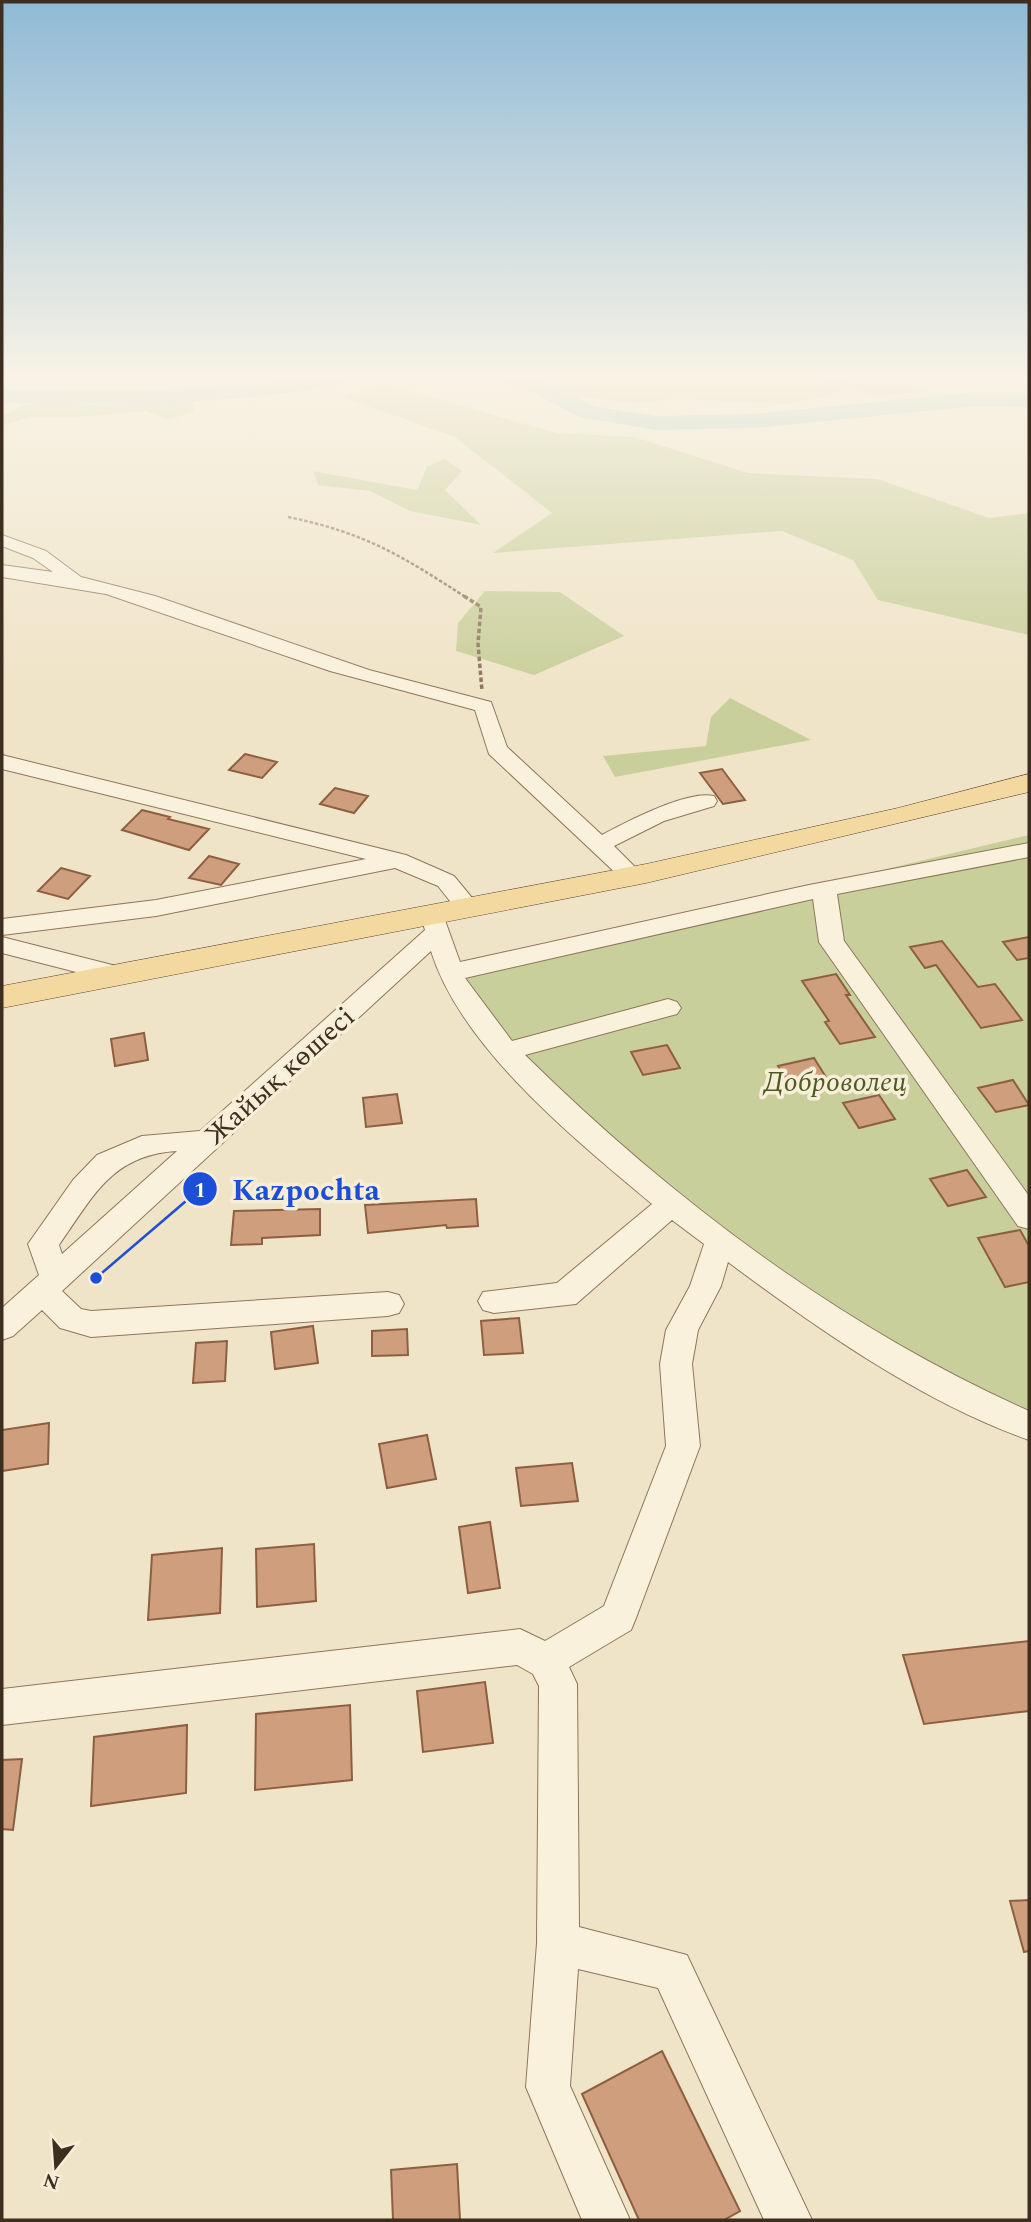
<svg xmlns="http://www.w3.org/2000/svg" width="1031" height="2222" viewBox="0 0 1031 2222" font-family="Spectral,serif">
<rect width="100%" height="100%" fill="#f0e4c8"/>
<!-- green -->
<path fill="#c9cf9b" d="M532 373H723L898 384 932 392 872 395 850 388 827 397 787 404 677 399 638 403 575 397 543 377Z
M386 384 556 433 634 437 748 473 877 479 989 518 1029 513V635L878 600 853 560 782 531 493 553 552 513 455 437 342 397Z
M48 401 89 405 195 401 193 412 169 420 146 411 80 417H31L2 425V416L23 406Z
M444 459 462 471 445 490 481 525 410 511 370 491 318 485 313 471 417 490 427 467Z
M485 591 560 592 624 636 534 675 456 651 458 623Z
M730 698 811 740 615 777 603 756 706 746 711 717Z
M1029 835V1420L993 1413 670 1205 507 1051 450 973Z"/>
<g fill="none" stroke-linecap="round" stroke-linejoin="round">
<!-- river -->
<path fill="#a9c4bc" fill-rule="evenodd" d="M324 373H369L366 378C247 407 123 404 2 403V389C109 389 219 395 324 373Z
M482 373H520L540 378 593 406 656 416 754 414 975 392 1029 393V407L975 406 754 428 656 430 579 417 524 388 485 378Z"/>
</g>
<!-- building -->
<path fill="#cf9f7d" stroke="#8d5f41" stroke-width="2" d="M245 754 277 762 262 778 229 770Z
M722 769 745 800 723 804 700 773Z
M335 788 368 796 354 813 320 804Z
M142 810 170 817 168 819 209 829 189 850 122 830Z
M209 856 239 864 221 885 189 878Z
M61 868 90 876 68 899 38 891Z
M1029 937V958L1017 960 1003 942Z
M942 941 978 987 995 984 1022 1020 981 1028 936 965 925 968 910 947Z
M836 974 850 995H846L875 1037 840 1044 825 1022 829 1021 802 981Z
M144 1033 148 1060 115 1066 111 1039Z
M667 1045 680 1068 643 1075 631 1052Z
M814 1058 829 1082 793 1090 778 1066Z
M1013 1080 1029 1105 996 1112 978 1088Z
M397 1094 402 1123 366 1127 363 1098Z
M879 1095 895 1119 859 1128 843 1103Z
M967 1170 986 1197 948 1206 930 1179Z
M476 1199 478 1226 447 1228 446 1225 368 1233 365 1205Z
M320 1209V1235L262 1238V1244L231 1245 234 1211Z
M1020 1230 1029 1246V1282L1005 1287 978 1238Z
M519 1318 523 1353 484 1355 481 1321Z
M313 1326 318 1363 275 1369 271 1332Z
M407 1329 408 1355 372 1356V1331Z
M227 1341 225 1381 193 1383 196 1343Z
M49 1423 48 1464 2 1471V1430Z
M427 1435 436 1479 387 1488 379 1444Z
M572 1463 578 1501 521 1506 516 1468Z
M490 1522 500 1588 468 1593 459 1527Z
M314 1544 316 1601 257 1607 256 1549Z
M222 1548 220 1613 148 1620 152 1555Z
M1029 1641V1711L924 1724 903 1655Z
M485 1682 493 1743 423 1752 417 1691Z
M350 1705 352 1780 255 1790 256 1714Z
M187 1725 186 1793 91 1806 94 1737Z
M22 1759 13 1830 2 1829V1760Z
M1029 1900V1951L1024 1952 1010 1901Z
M662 2051 740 2211 724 2220H639L582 2094Z
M457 2164 460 2220H393L391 2170Z"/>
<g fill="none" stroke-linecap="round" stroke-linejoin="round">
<defs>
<path id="minor" d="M2 535 46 551 81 577 155 596 369 670 491 702 507 747 602 835C626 822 687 790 714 796L717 801 714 806 664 821 614 846 643 875 639 880H623L489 754 475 710 330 671 106 594 2 577V565L53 572 33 558 2 546Z
M2 755 406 855 454 876 482 910 479 915H461L438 886 395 868 156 916 2 935V919L156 900 366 859 2 769Z
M1029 843V857L837 894 844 941 1029 1196V1229L1018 1226 819 942 813 899 465 978 512 1041 668 999 677 1002 681 1008 677 1014 525 1055C671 1199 841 1327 1029 1411V1440C923 1403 818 1329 728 1262L721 1286 698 1330 692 1364 700 1446 636 1618 631 1630 569 1667 577 1684 579 1927 687 1955 812 2220H764L658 1988 578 1969 570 2086 630 2220H582L526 2087 537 1943 539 1686 533 1674 517 1665 2 1725V1689L520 1629 545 1641 604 1606 666 1446 660 1364 666 1330 690 1286 704 1244 672 1220 576 1304 494 1313 483 1310 478 1301 483 1292 557 1283 652 1204C576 1140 461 1048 431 951L62 1291 81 1309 91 1311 388 1292 399 1295 404 1304 399 1313 388 1316 91 1337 60 1328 42 1310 13 1336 2 1340V1308L39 1275 28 1244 73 1180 97 1155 142 1136 200 1131 425 930 421 917 424 912H442L460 962 809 885ZM177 1151 62 1254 59 1245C93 1197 111 1155 177 1151Z
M2 937 128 969 132 975 128 981 119 983 2 953Z"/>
<path id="major" d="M1029 774V792L646 883 2 1008V986L646 864 898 808Z"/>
</defs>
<!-- minor casing -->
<use href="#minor" stroke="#8d765c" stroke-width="2"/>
<!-- major casing -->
<use href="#major" stroke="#5b4430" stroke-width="1"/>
<!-- path-far1 -->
<path stroke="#8d765c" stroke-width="2.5" stroke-dasharray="3.5 2" stroke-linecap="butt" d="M288 517C366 533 402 556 467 598"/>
<!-- path -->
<path stroke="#8d765c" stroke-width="3.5" stroke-dasharray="4.5 2.5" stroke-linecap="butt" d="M464 596 481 607 478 644 482 691"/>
<!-- minor -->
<use href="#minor" fill="#faf1dc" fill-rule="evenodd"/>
<!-- major -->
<use href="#major" fill="#f3d9a0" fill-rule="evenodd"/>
</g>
<!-- sky -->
<linearGradient id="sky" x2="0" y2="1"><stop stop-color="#8fbad6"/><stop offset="0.55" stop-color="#f8f3e6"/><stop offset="1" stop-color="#f8f3e6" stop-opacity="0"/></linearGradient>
<rect width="1031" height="684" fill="url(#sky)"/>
<g text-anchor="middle" stroke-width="7" stroke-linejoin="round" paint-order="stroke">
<!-- street labels -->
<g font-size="28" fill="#3d2e20" stroke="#f7eed8">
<text transform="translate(279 1075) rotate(-42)" y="10">Жайық көшесі</text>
</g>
<!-- park labels -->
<g font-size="28" font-style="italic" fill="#4d5a26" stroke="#f7eed8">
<text x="835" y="1091">Доброволец</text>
</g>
</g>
<!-- callouts -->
<path fill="none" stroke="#1d4ed8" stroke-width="2.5" d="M96 1278L200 1189"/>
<g fill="#1d4ed8" stroke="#f7eed8" stroke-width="2.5">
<circle cx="96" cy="1278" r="7"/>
<circle cx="200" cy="1189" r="18"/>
</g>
<g font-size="21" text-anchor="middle" font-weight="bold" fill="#fff">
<text x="200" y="1197">1</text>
</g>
<g font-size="30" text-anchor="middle" font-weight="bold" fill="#1d4ed8" stroke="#f7eed8" stroke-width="7" stroke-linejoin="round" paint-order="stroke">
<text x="306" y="1200">Kazpochta</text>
</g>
<!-- border -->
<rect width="1031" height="2222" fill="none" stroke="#3d2e20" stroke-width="7"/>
<!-- north arrow -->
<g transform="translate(56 2166) rotate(197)" stroke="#f7eed8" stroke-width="5" paint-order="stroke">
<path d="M0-5L12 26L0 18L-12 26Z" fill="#3d2e20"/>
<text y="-10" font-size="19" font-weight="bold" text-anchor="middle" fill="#3d2e20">N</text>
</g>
</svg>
